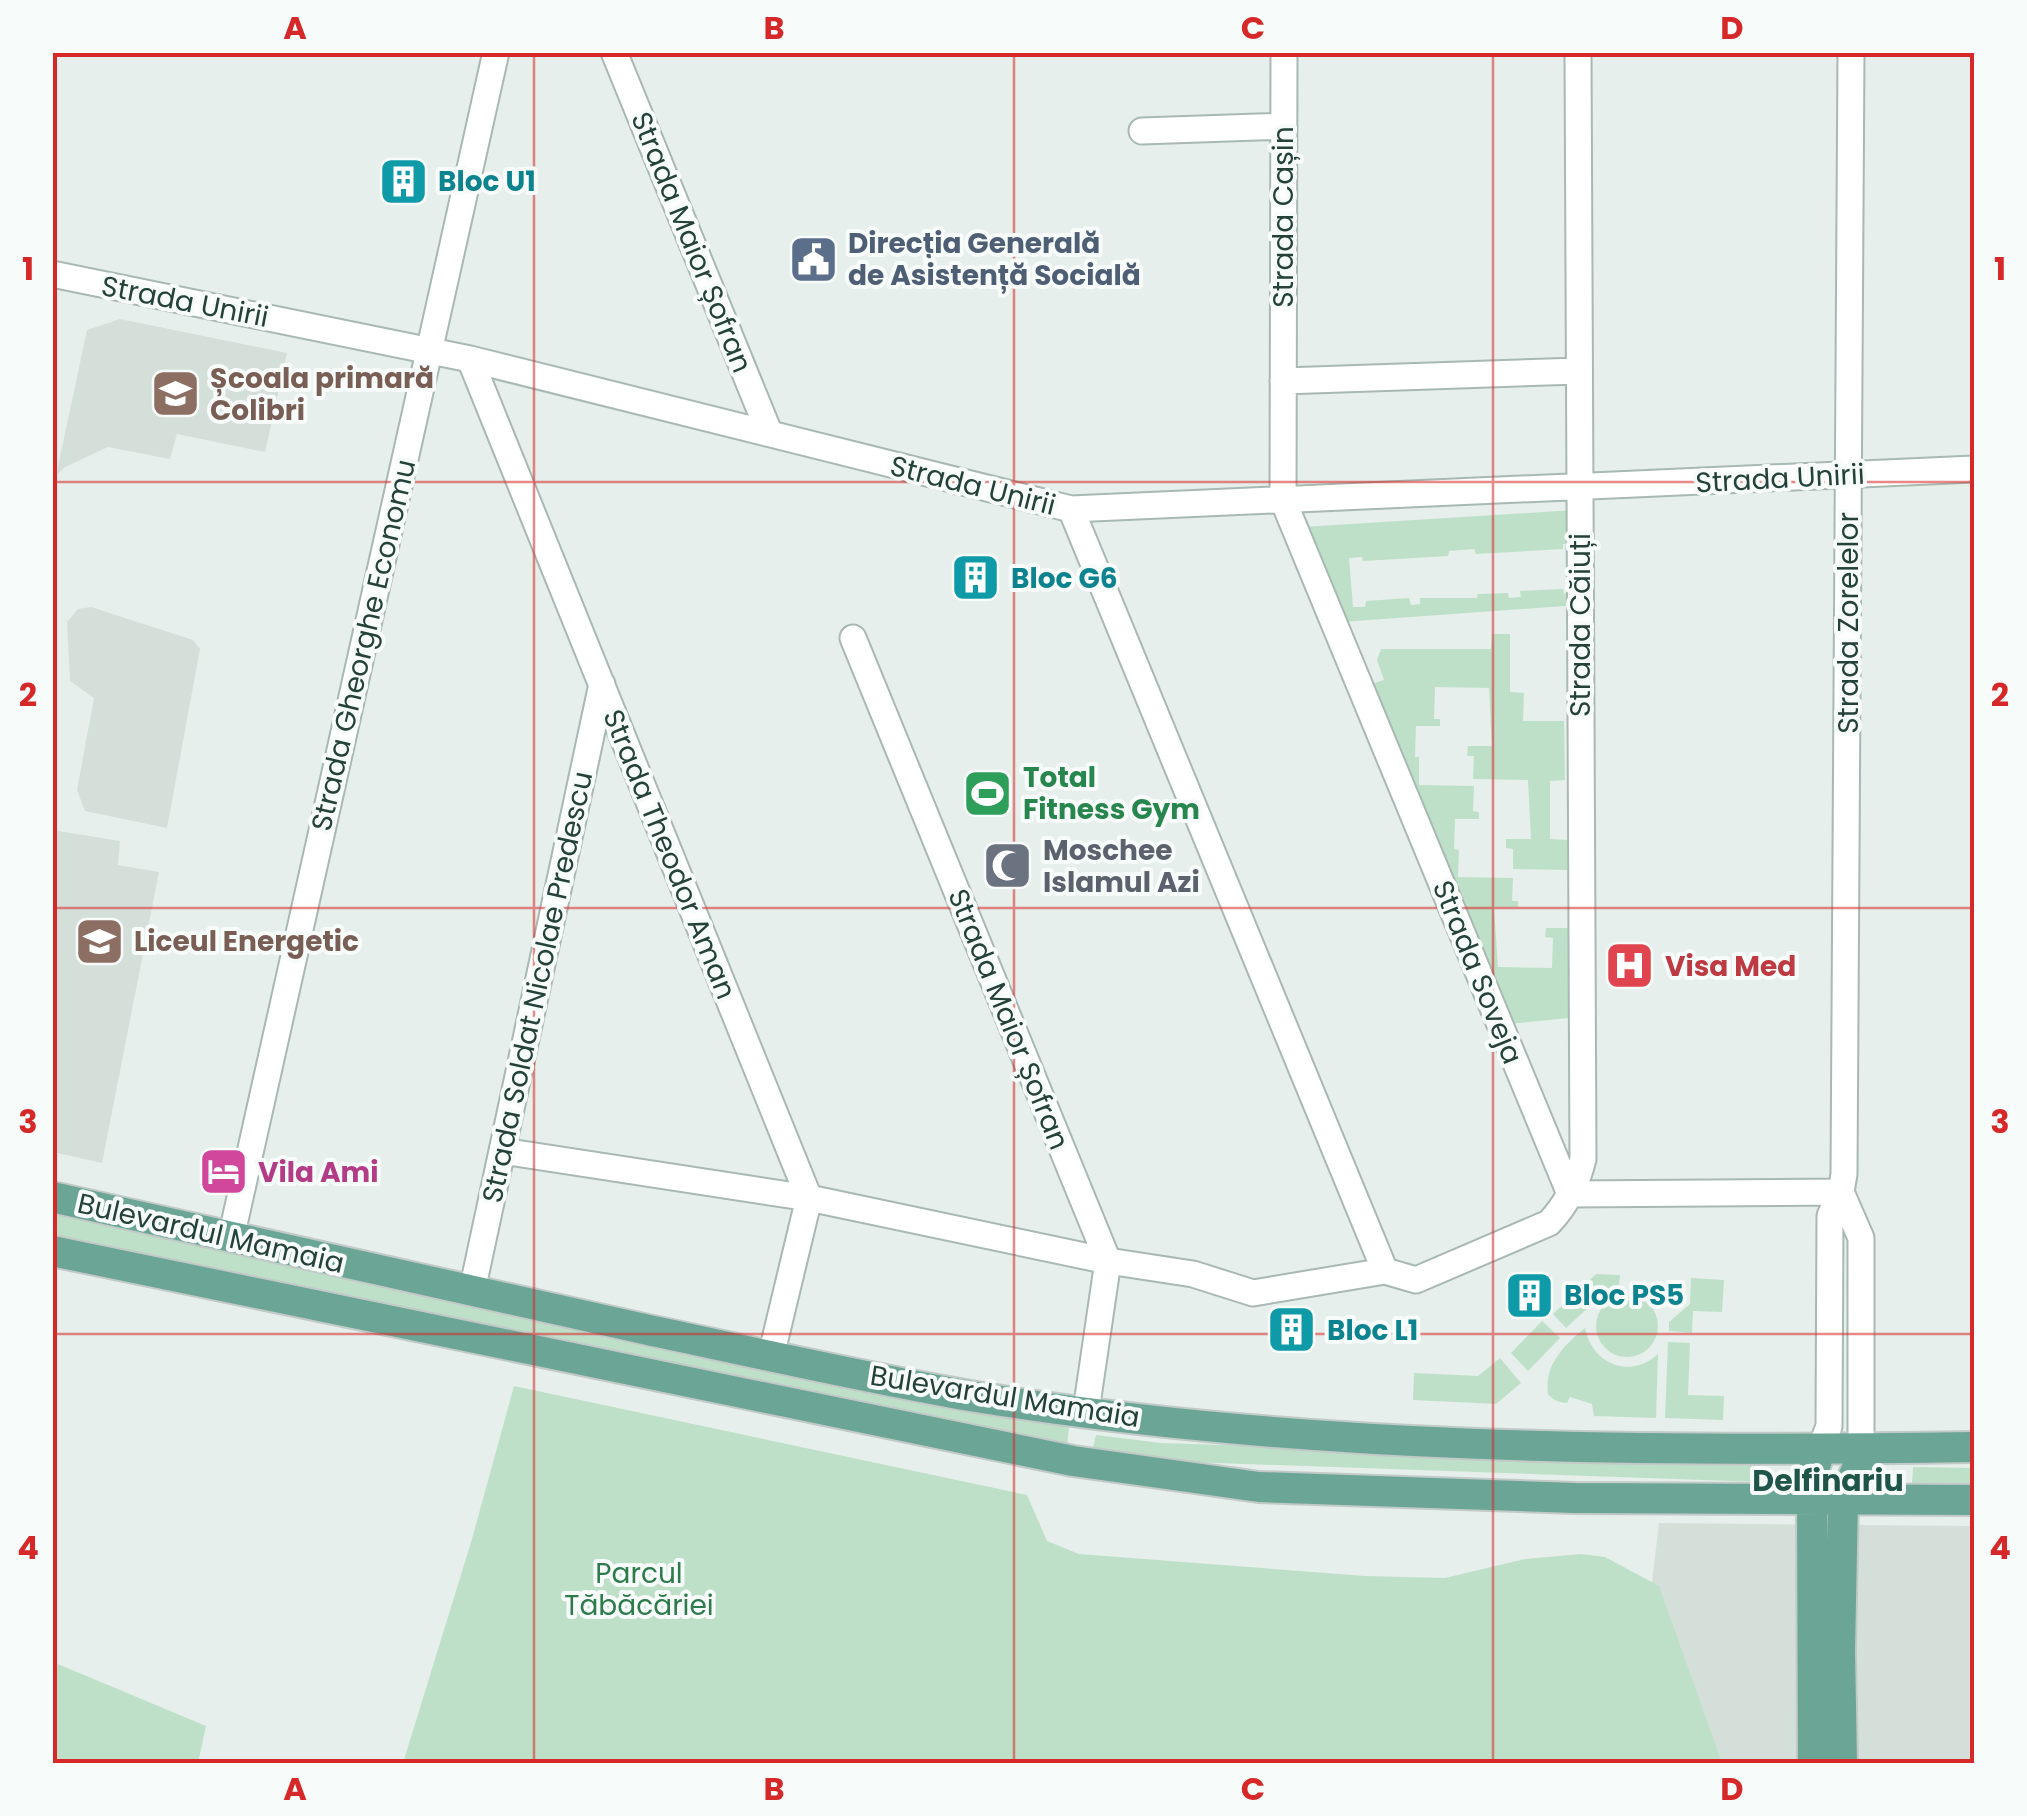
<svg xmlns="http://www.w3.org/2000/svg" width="2027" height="1816" viewBox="0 0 2027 1816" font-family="Poppins,sans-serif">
<rect width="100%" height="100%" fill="#e6efeb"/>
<!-- built -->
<path fill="#d4dfda" d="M120 319 287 353 265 452 177 434 170 459 108 447 65 467 56 476 87 330Z
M91 607 193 640 200 649 167 828 85 811 77 790 94 698 70 681 67 622 78 609Z
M52 830 120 841 118 865 159 872 102 1163 53 1152Z
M1659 1523 1974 1526V1763H1722L1652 1582Z"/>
<!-- green -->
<path fill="#bfe0c8" d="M1574 510 1575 544H1563V549L1476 554 1474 549 1449 551 1448 556 1363 561 1362 557 1349 558 1353 607H1365L1366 601 1409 598 1411 605 1420 604V598H1477L1478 594 1508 593 1509 598 1521 597 1520 591 1563 589 1564 594 1578 593V605L1342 622 1302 527Z
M1492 634H1510V692L1524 693 1523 721H1564L1565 780 1550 781V839L1568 840 1567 870 1513 869V849L1506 848V839H1531L1528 780 1473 779 1474 756H1467L1468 746H1492L1489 688 1435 687 1434 719H1440V726H1416L1415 757H1419V785L1474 786 1473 811 1479 812V819H1455L1454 849 1459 850 1458 877 1513 878 1512 901H1518V907H1494L1498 967 1552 968 1553 938 1545 937 1546 928H1570L1569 1018 1510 1024 1367 685 1384 680 1377 660 1381 649H1491Z
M53 1213 1069 1426 1067 1447 53 1237Z
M1596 1274 1620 1275 1619 1287 1603 1294 1566 1328 1553 1314Z
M1691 1278 1724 1280 1722 1312 1693 1311 1692 1333 1669 1331V1322L1690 1304Z
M1596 1326a31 31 0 1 1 62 0a31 31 0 1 1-62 0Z
M1542 1321 1560 1338 1528 1371 1511 1353Z
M1585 1328C1592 1364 1630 1380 1658 1354L1656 1418 1594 1416 1592 1404 1570 1397 1567 1403C1558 1402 1554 1401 1548 1394 1544 1365 1564 1345 1585 1328Z
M1668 1342 1690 1343 1688 1395 1724 1396 1723 1420 1665 1418Z
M1500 1358 1521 1383 1496 1404 1413 1400 1414 1373 1478 1376Z
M514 1386 1027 1495 1047 1541 1079 1554 1365 1576 1445 1578 1525 1559 1581 1554 1605 1557 1659 1586 1722 1763H403L472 1539Z
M1096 1435 1161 1443 1760 1462 1761 1482 1161 1461 1092 1451Z
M1913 1467 1974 1468V1484H1912Z
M53 1662 206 1726 198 1763H53Z"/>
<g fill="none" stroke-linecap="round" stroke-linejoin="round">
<defs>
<path id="minor" d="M614 52 769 432
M1284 52 1283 500 1570 1194 1841 1192
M1142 131 1284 126
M52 274 470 359 1071 509 1974 469
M470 359 809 1198 771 1356
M1283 381 1579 371
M1071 509 1385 1271
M853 638 1108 1261 1086 1411
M502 1151 809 1198 1108 1261 1193 1274 1253 1293 1385 1271 1416 1280 1549 1223C1566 1205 1577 1184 1583 1159L1578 52
M1841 1192 1861 1238V1449
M231 1238 496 52
M472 1291 602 684
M1820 1450 1829 1426 1830 1216 1841 1192 1844 1174 1851 52"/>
<path id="major" d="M52 1197C250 1240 447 1286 644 1329 752 1352 861 1377 970 1396 1301 1450 1640 1452 1974 1447
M52 1251 1073 1461 1259 1487 1575 1498 1974 1500
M1813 1764 1812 1500V1476L1820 1450
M1842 1764 1840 1651 1843 1500 1860 1462 1861 1449"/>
</defs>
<!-- minor casing -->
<use href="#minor" stroke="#a8b8b2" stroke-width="29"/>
<!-- major casing -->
<use href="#major" stroke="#c2cac8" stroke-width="34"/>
<!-- minor -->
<use href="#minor" stroke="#fff" stroke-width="25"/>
<!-- major -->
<use href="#major" stroke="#6aa596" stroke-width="30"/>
</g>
<!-- grid -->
<path fill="none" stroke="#d62828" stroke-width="2.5" stroke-opacity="0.55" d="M534 52V1764M1014 52V1764M1493 52V1764M52 482H1974M52 908H1974M52 1334H1974"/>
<!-- icons -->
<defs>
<symbol id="building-square" viewBox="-11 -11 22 22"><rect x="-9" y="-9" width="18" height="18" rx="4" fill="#0f9aa8" stroke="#f7fbf9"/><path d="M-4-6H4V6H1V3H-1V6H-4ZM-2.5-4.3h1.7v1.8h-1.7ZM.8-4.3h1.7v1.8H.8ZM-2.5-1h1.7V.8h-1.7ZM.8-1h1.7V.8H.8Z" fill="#fff"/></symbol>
<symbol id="civic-square" viewBox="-11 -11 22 22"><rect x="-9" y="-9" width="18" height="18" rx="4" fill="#5c6f8a" stroke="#f7fbf9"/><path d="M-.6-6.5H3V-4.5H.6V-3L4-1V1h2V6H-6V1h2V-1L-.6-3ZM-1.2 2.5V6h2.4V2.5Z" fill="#fff"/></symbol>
<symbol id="school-square" viewBox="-11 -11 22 22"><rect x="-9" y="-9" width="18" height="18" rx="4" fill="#8d6e63" stroke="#f7fbf9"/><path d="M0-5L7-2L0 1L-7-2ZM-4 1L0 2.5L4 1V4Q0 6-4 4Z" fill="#fff"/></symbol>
<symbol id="stadium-square" viewBox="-11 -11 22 22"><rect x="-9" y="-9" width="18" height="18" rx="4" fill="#2e9e5b" stroke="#f7fbf9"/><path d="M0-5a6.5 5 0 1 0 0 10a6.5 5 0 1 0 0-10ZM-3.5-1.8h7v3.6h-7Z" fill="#fff"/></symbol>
<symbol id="mosque-square" viewBox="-11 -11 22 22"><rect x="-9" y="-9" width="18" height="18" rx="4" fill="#6b7280" stroke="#f7fbf9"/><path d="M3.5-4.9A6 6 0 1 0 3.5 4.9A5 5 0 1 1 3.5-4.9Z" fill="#fff"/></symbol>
<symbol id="hospital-square" viewBox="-11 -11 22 22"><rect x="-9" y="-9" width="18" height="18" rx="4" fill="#e0444e" stroke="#f7fbf9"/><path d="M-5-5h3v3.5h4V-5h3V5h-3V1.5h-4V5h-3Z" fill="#fff"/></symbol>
<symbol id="hotel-square" viewBox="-11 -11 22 22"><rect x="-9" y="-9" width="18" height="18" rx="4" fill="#d1479c" stroke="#f7fbf9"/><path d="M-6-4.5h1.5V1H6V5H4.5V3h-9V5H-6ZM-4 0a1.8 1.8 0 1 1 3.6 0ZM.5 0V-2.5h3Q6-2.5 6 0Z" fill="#fff"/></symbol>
</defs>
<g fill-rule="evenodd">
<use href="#building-square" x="376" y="154" width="55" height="55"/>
<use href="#civic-square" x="786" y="232" width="55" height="55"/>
<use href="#school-square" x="148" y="366" width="55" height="55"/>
<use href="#building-square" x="948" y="550" width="55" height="55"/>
<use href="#stadium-square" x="960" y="766" width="55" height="55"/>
<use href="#mosque-square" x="980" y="838" width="55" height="55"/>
<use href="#school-square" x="72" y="914" width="55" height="55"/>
<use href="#hospital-square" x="1602" y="938" width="55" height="55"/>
<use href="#hotel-square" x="196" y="1144" width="55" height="55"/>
<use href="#building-square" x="1502" y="1268" width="55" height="55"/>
<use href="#building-square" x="1264" y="1302" width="55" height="55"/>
</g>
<g text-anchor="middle" stroke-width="8" stroke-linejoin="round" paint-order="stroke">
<!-- culture labels -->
<g font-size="28" font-weight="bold" fill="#0d838f" stroke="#f7fbf9" text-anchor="start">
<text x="438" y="191">Bloc U1</text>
<text x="1011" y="588">Bloc G6</text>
<text x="1564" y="1305">Bloc PS5</text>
<text x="1327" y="1340">Bloc L1</text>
</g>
<!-- street labels -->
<g font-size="28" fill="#24423a" stroke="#f7fbf9">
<text transform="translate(1283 217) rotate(-90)" y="10">Strada Cașin</text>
<text transform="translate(692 242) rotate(68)" y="10">Strada Maior Șofran</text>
<text transform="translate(185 301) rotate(11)" y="10">Strada Unirii</text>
<text transform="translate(1780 478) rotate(-3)" y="10">Strada Unirii</text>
<text transform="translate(973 485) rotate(14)" y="10">Strada Unirii</text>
<text transform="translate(1848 623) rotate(-90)" y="10">Strada Zorelelor</text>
<text transform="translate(1580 625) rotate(-90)" y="10">Strada Căiuți</text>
<text transform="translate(363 645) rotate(-77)" y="10">Strada Gheorghe Economu</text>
<text transform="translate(670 854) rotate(68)" y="10">Strada Theodor Aman</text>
<text transform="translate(1478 972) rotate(68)" y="10">Strada Soveja</text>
<text transform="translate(537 987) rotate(-78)" y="10">Strada Soldat Nicolae Predescu</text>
<text transform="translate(1009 1019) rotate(68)" y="10">Strada Maior Șofran</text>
<text transform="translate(211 1233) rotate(13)" y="10">Bulevardul Mamaia</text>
<text transform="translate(1005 1396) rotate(9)" y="10">Bulevardul Mamaia</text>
</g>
<!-- service labels -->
<g font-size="28" font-weight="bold" fill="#4e5e75" stroke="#f7fbf9" text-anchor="start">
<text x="848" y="253">Direcția Generală<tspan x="848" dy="32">de Asistență Socială</tspan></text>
</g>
<!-- education labels -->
<g font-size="28" font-weight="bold" fill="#785e54" stroke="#f7fbf9" text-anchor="start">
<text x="210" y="388">Școala primară<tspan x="210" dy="32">Colibri</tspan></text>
<text x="134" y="951">Liceul Energetic</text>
</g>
<!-- leisure labels -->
<g font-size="28" font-weight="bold" fill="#27864d" stroke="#f7fbf9" text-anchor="start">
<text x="1023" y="787">Total<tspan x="1023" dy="32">Fitness Gym</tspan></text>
</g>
<!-- worship labels -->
<g font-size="28" font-weight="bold" fill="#5b616d" stroke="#f7fbf9" text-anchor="start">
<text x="1043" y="860">Moschee<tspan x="1043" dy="32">Islamul Azi</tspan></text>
</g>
<!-- health labels -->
<g font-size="28" font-weight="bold" fill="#be3a42" stroke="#f7fbf9" text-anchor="start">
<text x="1665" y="976">Visa Med</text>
</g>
<!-- hotel labels -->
<g font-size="28" font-weight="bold" fill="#b23c85" stroke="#f7fbf9" text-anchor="start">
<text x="258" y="1182">Vila Ami</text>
</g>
<!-- park labels -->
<g font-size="28" fill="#2d7a4b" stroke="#f7fbf9">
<text x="639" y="1583">Parcul<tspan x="639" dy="32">Tăbăcăriei</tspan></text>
</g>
<!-- neighbourhood labels -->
<g font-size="30" font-weight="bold" fill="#1f5548" stroke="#f7fbf9">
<text x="1828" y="1491">Delfinariu</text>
</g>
</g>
<!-- border -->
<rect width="2027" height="1816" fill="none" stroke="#f7fbf9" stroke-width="110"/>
<rect x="55" y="55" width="1917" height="1706" fill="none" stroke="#d62828" stroke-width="4"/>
<g font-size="32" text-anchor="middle" font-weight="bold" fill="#d62828">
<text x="295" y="39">A</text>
<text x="774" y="39">B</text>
<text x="1253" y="39">C</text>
<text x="1732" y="39">D</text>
<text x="28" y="280">1</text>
<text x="2000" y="280">1</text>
<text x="28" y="706">2</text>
<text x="2000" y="706">2</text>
<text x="28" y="1133">3</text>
<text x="2000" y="1133">3</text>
<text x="28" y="1559">4</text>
<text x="2000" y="1559">4</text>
<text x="295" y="1800">A</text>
<text x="774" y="1800">B</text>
<text x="1253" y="1800">C</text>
<text x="1732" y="1800">D</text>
</g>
</svg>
